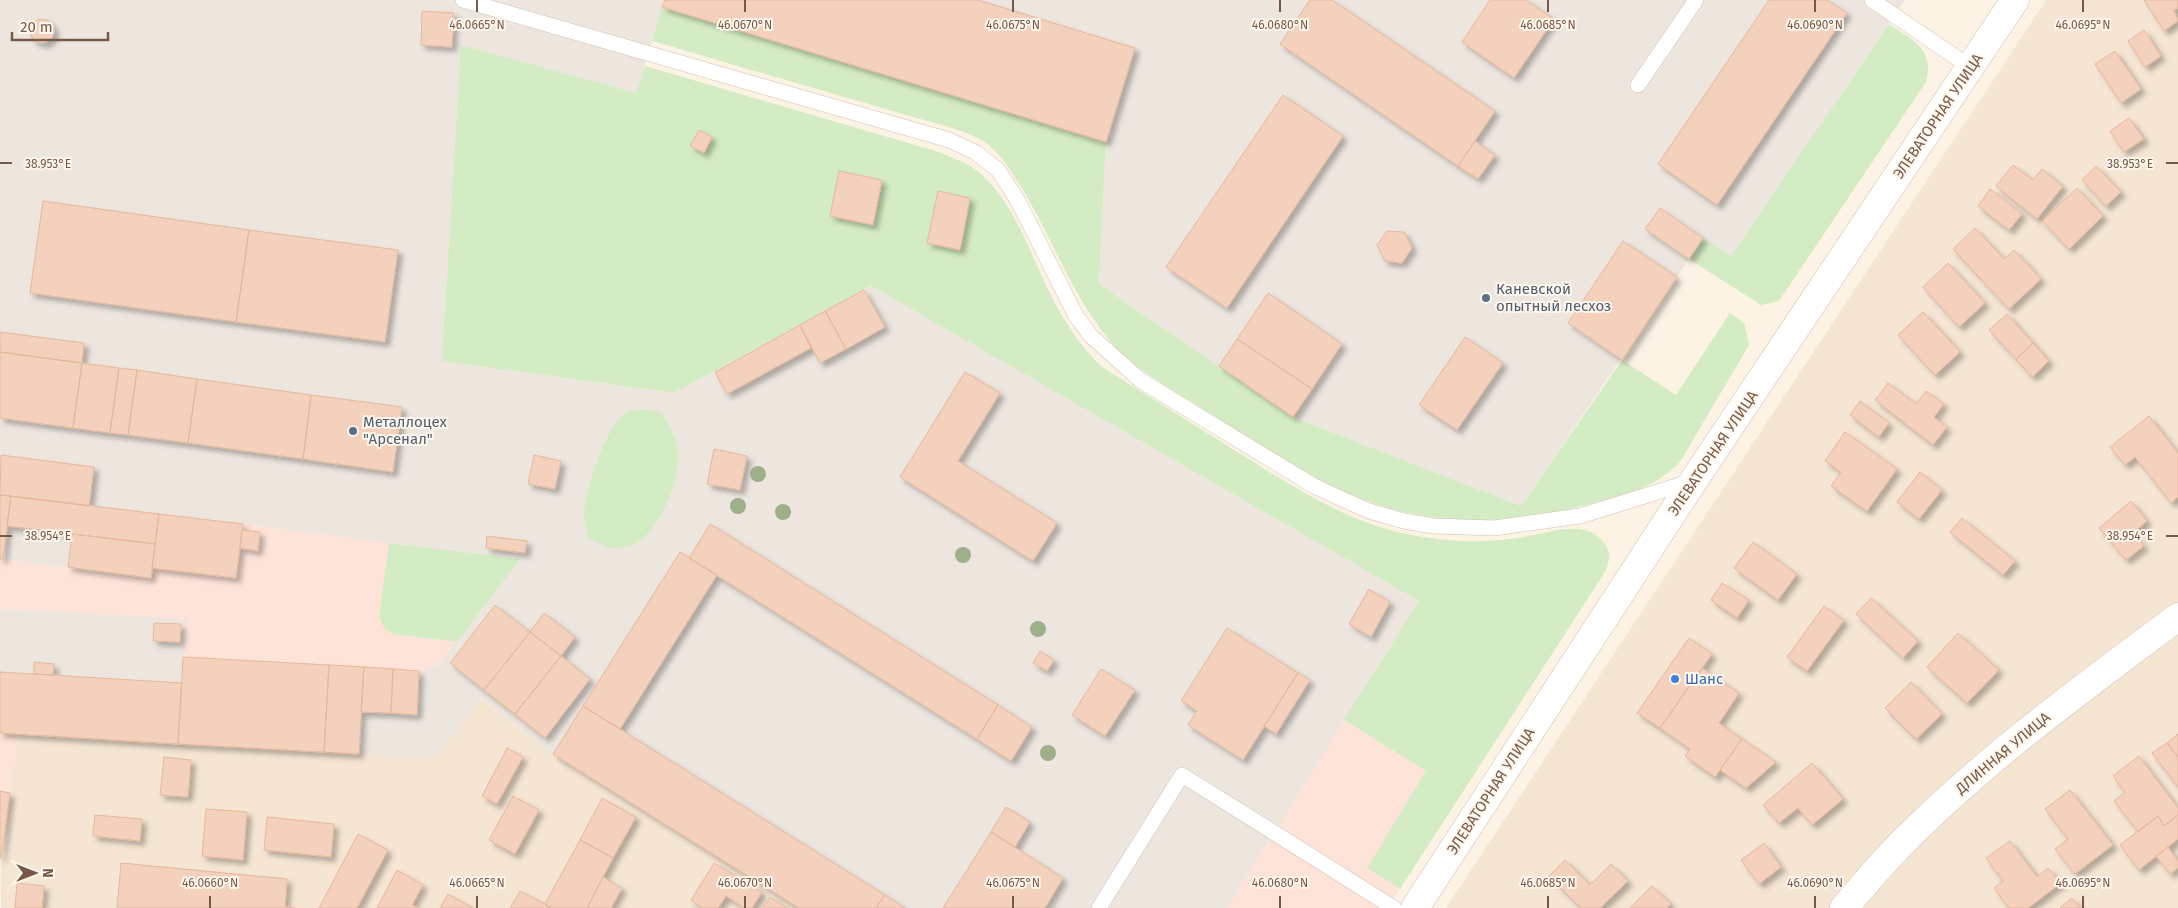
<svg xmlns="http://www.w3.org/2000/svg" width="2178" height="908" viewBox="0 0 2178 908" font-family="'Fira Sans',sans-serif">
<defs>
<filter id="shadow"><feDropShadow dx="4.5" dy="4.5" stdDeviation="2.5" flood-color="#0004"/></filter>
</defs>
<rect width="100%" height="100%" fill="#fdf3e5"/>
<!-- residential -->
<path fill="#f5e5d3" d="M2046 0H2178V908H1446Z
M480 696 553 754 799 908H1V858L18 734 435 758Z"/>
<!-- commercial -->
<path fill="#fee3d9" d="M243 524 389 543 379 616 392 634 457 642 439 664 419 671 183 657 185 619 0 609V559L151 577 152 568 240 548 258 551 242 530Z
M1344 720 1426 771 1368 868 1400 889 1387 908H1227Z
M0 733 18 734 1 858V908Z"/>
<!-- industrial -->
<path fill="#ede6df" d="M0 0H1905L1731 257 1703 238 1521 506 1293 417 1099 284 1106 142 662 7 636 94 443 361 674 393 871 286 1419 601 1227 908H799L553 754 481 697 436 758 0 733V609L186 619 184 657 419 671 439 664 519 560 243 524 242 530 260 532 258 551 240 549 236 578 153 568 151 578 0 559Z"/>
<!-- green -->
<path fill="#d4ecc3" d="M662 7 1106 142 1099 284 1293 417 1521 506 1622 360 1676 395 1730 313 1744 323 1749 345 1680 462C1655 488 1628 493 1593 503 1513 525 1433 529 1354 496 1306 476 1260 445 1216 417 1181 394 1139 374 1112 343 1073 298 1053 240 1023 190 1013 175 1004 158 990 146 974 131 921 120 899 113 817 89 734 65 652 41Z
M1889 24C1913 40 1935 49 1926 82L1779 301 1761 305 1689 259 1703 238 1731 256Z
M461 45 636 93 645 66 939 152C953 158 968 163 980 173 1022 210 1036 276 1066 322 1076 339 1088 353 1102 367 1147 395 1191 423 1236 451 1297 489 1357 530 1431 538 1457 542 1484 542 1510 539 1539 537 1585 514 1605 544 1612 554 1609 562 1605 572L1400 889 1367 868 1426 771 1344 720 1419 601 871 286 674 393 442 361Z
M645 409 662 413C670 426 678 440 678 456 678 485 657 540 625 548 612 551 600 544 589 539 587 532 584 523 584 516 584 491 605 427 626 413 631 410 640 410 645 409Z
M389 543 520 559 457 642 392 634 384 628 379 616Z"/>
<!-- building -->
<path fill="#f4d1bc" stroke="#e7b79b" filter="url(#shadow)" d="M665 0H978L1135 48 1106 142 662 7Z
M1310 0H1332L1495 111 1458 166 1280 44Z
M1490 0H1526L1554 19 1514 78 1462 42Z
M1769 0H1827L1847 13 1717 205 1658 164Z
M2144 0H2178V8L2174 10 2178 21 2164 31Z
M422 11 454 13 452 47 421 45Z
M30 31a12 12 0 1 1 24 0a12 12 0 1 1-24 0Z
M2144 30 2161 56 2145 67 2128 41Z
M2115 51 2141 89 2121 103 2095 64Z
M1283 95 1343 136 1227 308 1166 267Z
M2129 118 2144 139 2124 152 2110 131Z
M699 130 712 137 704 153 690 146Z
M1475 141 1495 155 1478 179 1458 166Z
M2013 165 2033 180 2042 169 2063 186 2037 219 1996 186Z
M2096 166 2121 192 2106 206 2082 180Z
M839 171 882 180 873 225 830 216Z
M2077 188 2103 216 2069 249 2042 221Z
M1990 189 2022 214 2009 230 1978 206Z
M938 191 970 198 960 250 927 243Z
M43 201 249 230 236 322 30 293Z
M1660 208 1703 238 1689 259 1645 229Z
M1975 228 2004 259 2014 250 2041 279 2009 309 1953 249Z
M249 230 398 250 385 342 236 322Z
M1387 231 1404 232 1412 248 1402 263 1385 261 1377 245Z
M1623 241 1677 277 1622 360 1568 323Z
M1948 263 1985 303 1959 327 1923 287Z
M864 290 885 327 846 349 825 311Z
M1268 293 1342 344 1312 389 1237 339Z
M825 311 846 349 820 363 800 325Z
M1923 312 1960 352 1935 375 1898 335Z
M2007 314 2033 343 2016 359 1989 330Z
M800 325 811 348 727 394 715 372Z
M0 332 84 343 82 363 0 352Z
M1465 337 1503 363 1457 430 1419 405Z
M1237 339 1312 389 1293 417 1219 366Z
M2033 343 2049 361 2032 377 2016 359Z
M0 352 82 363 73 428 0 418Z
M82 363 119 368 110 433 73 428Z
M119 368 137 370 128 435 110 433Z
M137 370 197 379 188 443 128 435Z
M965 372 1000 393 958 461 1057 523 1033 561 900 477Z
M197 379 311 395 303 459 188 443Z
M1888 383 1916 404 1926 391 1944 404 1934 417 1947 427 1933 445 1875 400Z
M311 395 402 407 393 472 303 459Z
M1860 401 1889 423 1879 437 1850 415Z
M2149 416 2178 453V497L2171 503 2135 457 2125 465 2110 447Z
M1845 432 1897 469 1867 511 1831 486 1841 472 1825 461Z
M714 449 747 456 740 490 707 484Z
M1 455 94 467 89 506 0 495Z
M534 455 561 461 555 489 528 484Z
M1920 472 1942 490 1919 519 1897 502Z
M0 495 11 496 3 559H0Z
M11 496 159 514 155 544 7 526Z
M2131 501 2147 521 2133 533 2144 546 2126 560 2099 528Z
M159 514 243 524 236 578 152 568Z
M1962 518 2015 561 2003 575 1950 532Z
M710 524 998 705 977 739 689 558Z
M242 530 260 532 258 551 240 548Z
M72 534 155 544 151 578 68 567Z
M487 536 527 541 525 553 486 548Z
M1753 542 1797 574 1778 600 1734 568Z
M680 552 717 575 620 729 583 706Z
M1722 583 1749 600 1737 618 1711 600Z
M1369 589 1390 602 1371 637 1349 624Z
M1871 598 1918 641 1903 658 1856 614Z
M495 605 530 632 484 690 450 663Z
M1824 606 1844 620 1807 671 1787 657Z
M544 613 575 637 561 656 530 632Z
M154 623 181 624 180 642 153 641Z
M1227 628 1298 673 1243 760 1188 725 1197 711 1181 701Z
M530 632 561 656 515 714 484 690Z
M1958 633 1999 670 1967 703 1927 667Z
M1689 638 1712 654 1660 728 1637 713Z
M1040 651 1054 660 1047 671 1033 663Z
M561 656 590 679 545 738 515 714Z
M183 657 329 665 324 752 178 744Z
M34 662 54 664 53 675 34 674Z
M329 665 364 667 359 754 324 752Z
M364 667 393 669 391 713 361 712Z
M1702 668 1739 693 1719 723 1742 739 1715 777 1685 756 1690 749 1660 728Z
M393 669 419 671 417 715 391 713Z
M1101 669 1135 690 1105 736 1072 715Z
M0 672 182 683 178 744 0 733Z
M1298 673 1310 680 1276 734 1264 726Z
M1911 682 1942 714 1916 739 1885 708Z
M998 705 1032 727 1011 761 977 739Z
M583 706 885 895 876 908H799L553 754Z
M2178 734V757L2167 743Z
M1742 739 1776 762 1746 788 1720 770Z
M2167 743 2178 757V787L2152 753Z
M507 748 523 757 497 804 482 796Z
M2139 756 2178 808V815L2164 826 2158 816 2138 832 2114 801 2125 792 2113 776Z
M164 757 191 760 188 797 160 795Z
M1812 763 1843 799 1812 825 1798 808 1779 823 1763 805Z
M2070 790 2113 845 2075 874 2055 849 2068 839 2045 809Z
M0 791 10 793 1 858H0Z
M513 796 539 810 515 854 489 840Z
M602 798 636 817 613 858 580 840Z
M1006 807 1030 822 1015 847 991 832Z
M206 809 247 812 243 860 202 856Z
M95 815 142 819 140 841 93 836Z
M2178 815V839L2139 870 2120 845 2158 816 2164 826Z
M267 817 334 824 331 857 264 850Z
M991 832 1063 878 1045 908H943Z
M358 834 388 850 357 908H319Z
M580 840 613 858 587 908H551L545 904Z
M2010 841 2037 877 2048 868 2061 883 2028 908H2009L1994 888 2003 881 1986 858Z
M1764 843 1781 867 1759 884 1741 860Z
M2168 847 2178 861V868L2170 874 2156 856Z
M1565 860 1590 885 1611 864 1628 881 1600 908H1581L1549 876Z
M121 863 287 879 285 907 295 908H117Z
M714 863 762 892 752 908H744L726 896 718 908H703L691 900Z
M397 870 423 885 412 905 419 908H377Z
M603 877 622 888 611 908H587Z
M17 883 44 886 42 908H15Z
M1652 886 1671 904 1667 908H1630Z
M520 891 545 904 551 908H510Z
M448 894 473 908H440Z
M885 895 905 908H876Z
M770 897 787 908H763Z
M2072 898 2080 908H2060Z"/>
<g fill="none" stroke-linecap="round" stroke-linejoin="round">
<defs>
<path id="lane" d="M463 0 949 140 975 152 998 170 1018 201 1076 316 1091 336 1140 380 1314 486 1342 499 1369 511 1404 521 1433 526 1494 528 1580 516 1693 481
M1872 0 1970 67
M1638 85 1696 0
M1099 908 1182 775 1394 908"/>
<path id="street" d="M1844 908C1863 886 1882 863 1902 843 1986 758 2083 688 2178 617"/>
<path id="secondary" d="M1415 908 1694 480 2015 0"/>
</defs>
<!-- lane casing -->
<use href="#lane" stroke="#d2bdad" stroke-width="16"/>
<!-- street casing -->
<use href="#street" stroke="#d2bdad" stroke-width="29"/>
<!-- secondary casing -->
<use href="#secondary" stroke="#d5bdab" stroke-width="29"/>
<!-- lane -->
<use href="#lane" stroke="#fff" stroke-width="15"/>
<!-- street -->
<use href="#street" stroke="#fff" stroke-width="28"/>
<!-- secondary -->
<use href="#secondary" stroke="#fff" stroke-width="28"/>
</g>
<!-- trees -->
<g fill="#9eaf89">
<circle cx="758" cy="474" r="8"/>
<circle cx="738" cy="506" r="8"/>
<circle cx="783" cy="512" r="8"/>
<circle cx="963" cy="555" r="8"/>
<circle cx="1038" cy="629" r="8"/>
<circle cx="1048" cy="753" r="8"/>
</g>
<!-- ticks -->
<path fill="none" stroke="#785949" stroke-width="2" d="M477 0V12M745 0V12M1013 0V12M1280 0V12M1548 0V12M1815 0V12M2083 0V12M0 163H12M2166 163H2178M0 536H12M2166 536H2178M210 896V908M477 896V908M745 896V908M1013 896V908M1280 896V908M1548 896V908M1815 896V908M2083 896V908"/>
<!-- markers -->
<g fill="#5c6f8a" stroke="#fff7ec" stroke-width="2">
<circle cx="1486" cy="298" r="5"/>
<circle cx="353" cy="431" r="5"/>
</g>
<circle fill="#3f7fe0" stroke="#fff7ec" stroke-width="2" cx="1675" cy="679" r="5"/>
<g text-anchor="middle" stroke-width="4" stroke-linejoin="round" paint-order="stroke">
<!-- street labels -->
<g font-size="15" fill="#785949" stroke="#fff7ec">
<text transform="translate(1938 116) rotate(-56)" y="5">ЭЛЕВАТОРНАЯ УЛИЦА</text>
<text transform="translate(1713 453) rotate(-56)" y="5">ЭЛЕВАТОРНАЯ УЛИЦА</text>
<text transform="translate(2003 753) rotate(-40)" y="5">ДЛИННАЯ УЛИЦА</text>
<text transform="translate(1491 791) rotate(-57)" y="5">ЭЛЕВАТОРНАЯ УЛИЦА</text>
</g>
<!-- service labels -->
<g font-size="15" fill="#4e5e75" stroke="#fff7ec" text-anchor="start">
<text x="1496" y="294">Каневской<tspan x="1496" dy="17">опытный лесхоз</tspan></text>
<text x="363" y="427">Металлоцех<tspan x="363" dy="17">"Арсенал"</tspan></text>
</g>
<!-- shop labels -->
<g font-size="15" fill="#366cbe" stroke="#fff7ec" text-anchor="start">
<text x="1685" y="684">Шанс</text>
</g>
</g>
<g font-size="12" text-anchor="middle" fill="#785949" stroke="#fff7ec" stroke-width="4" stroke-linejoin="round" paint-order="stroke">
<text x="477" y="29">46.0665°N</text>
<text x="745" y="29">46.0670°N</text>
<text x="1013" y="29">46.0675°N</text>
<text x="1280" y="29">46.0680°N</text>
<text x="1548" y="29">46.0685°N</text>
<text x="1815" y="29">46.0690°N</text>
<text x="2083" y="29">46.0695°N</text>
<text x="2130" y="168">38.953°E</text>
<text x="48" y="168">38.953°E</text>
<text x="2130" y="540">38.954°E</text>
<text x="48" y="540">38.954°E</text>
<text x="210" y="887">46.0660°N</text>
<text x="477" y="887">46.0665°N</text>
<text x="745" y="887">46.0670°N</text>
<text x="1013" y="887">46.0675°N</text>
<text x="1280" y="887">46.0680°N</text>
<text x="1548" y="887">46.0685°N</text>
<text x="1815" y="887">46.0690°N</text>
<text x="2083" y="887">46.0695°N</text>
</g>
<!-- north arrow -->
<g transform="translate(35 873) rotate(90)" stroke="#fff7ec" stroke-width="4" paint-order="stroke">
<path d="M0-4L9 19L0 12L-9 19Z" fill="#785949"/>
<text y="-8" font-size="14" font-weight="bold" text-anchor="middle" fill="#785949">N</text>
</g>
<!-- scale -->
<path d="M12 32v8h96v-8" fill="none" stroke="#785949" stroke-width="2.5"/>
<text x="20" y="32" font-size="15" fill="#785949" stroke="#fff7ec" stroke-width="4" paint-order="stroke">20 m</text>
</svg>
